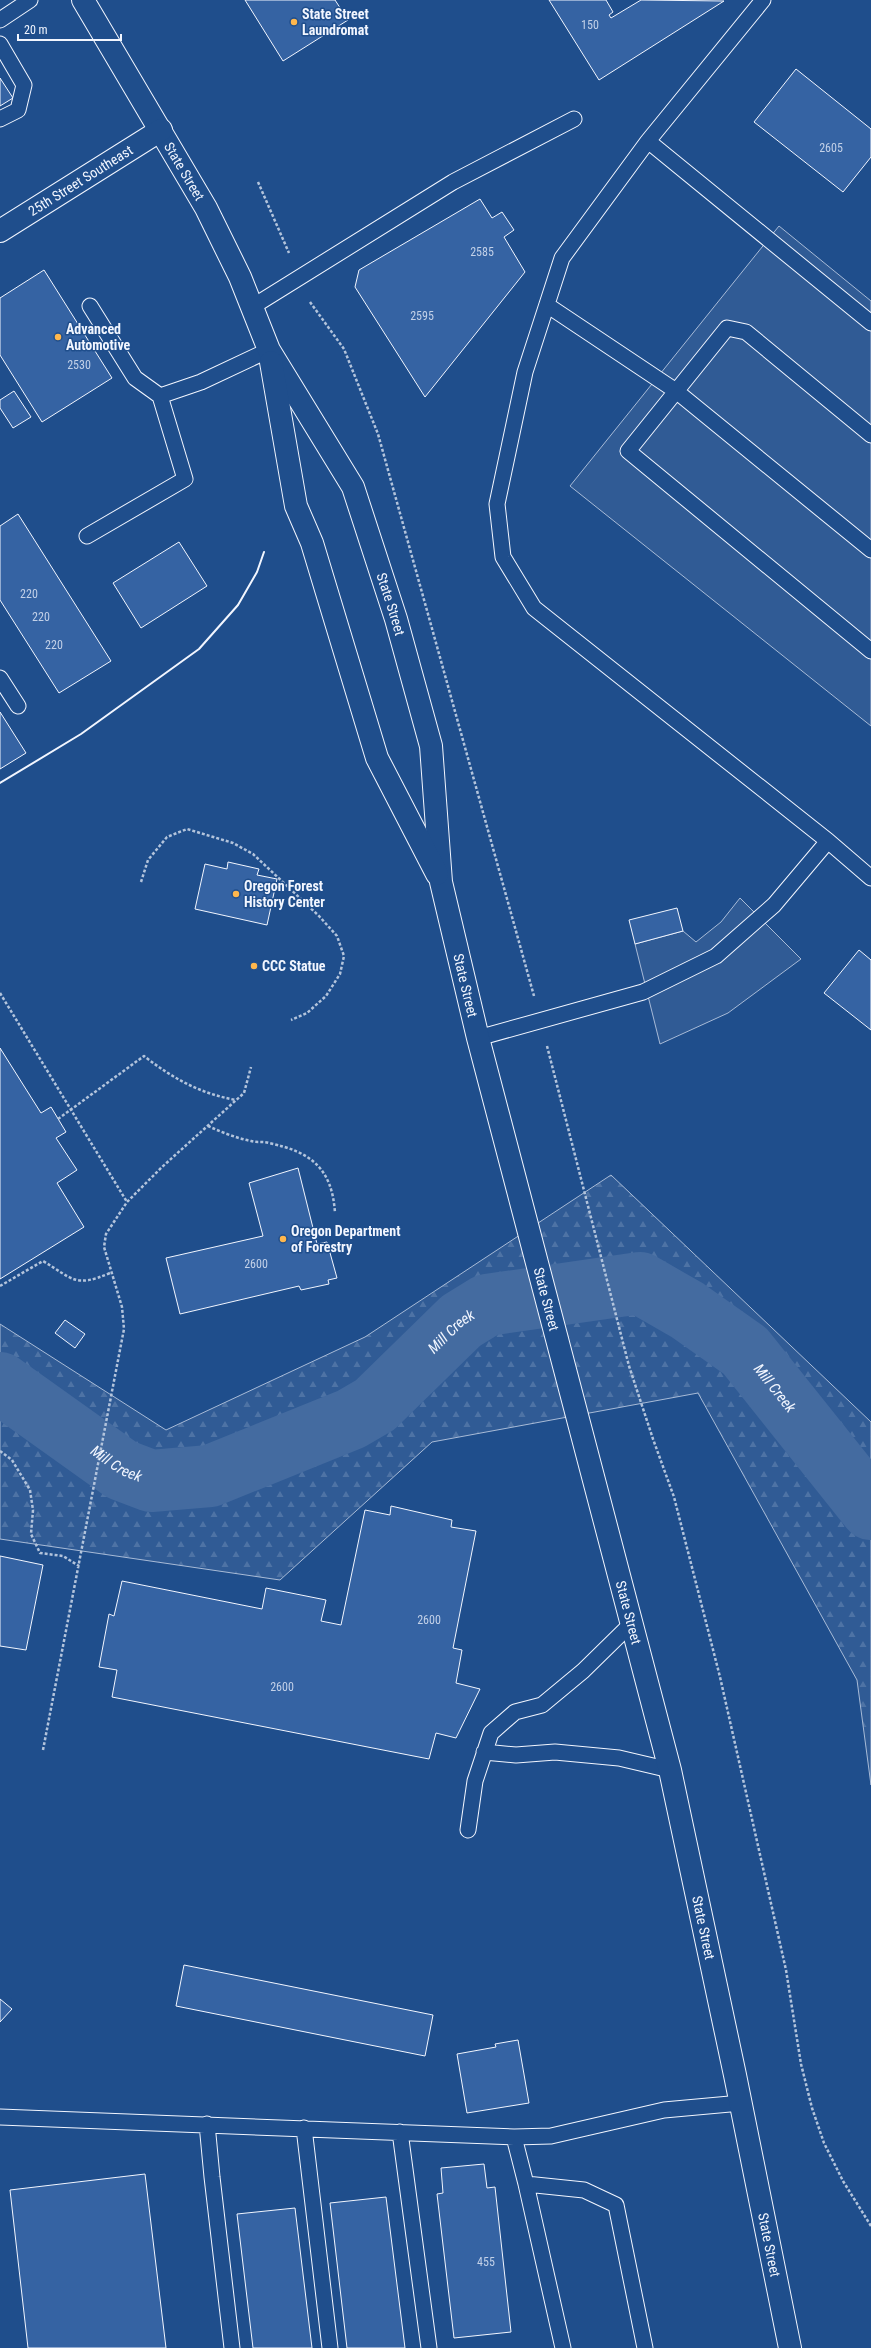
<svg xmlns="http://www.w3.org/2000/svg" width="871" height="2348" viewBox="0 0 871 2348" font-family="'Roboto Condensed',sans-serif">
<defs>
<pattern id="forest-firs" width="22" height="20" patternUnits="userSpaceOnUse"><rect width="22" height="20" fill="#305b95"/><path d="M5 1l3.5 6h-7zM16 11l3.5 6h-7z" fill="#4e73a5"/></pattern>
</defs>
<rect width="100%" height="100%" fill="#1f4e8c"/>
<!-- built -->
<path fill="#305b95" stroke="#a8bbd7" d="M779 226 871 301V726L570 486Z
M740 898 801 959 728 1013 660 1044 635 944 683 931 696 942 721 922Z"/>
<!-- forest -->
<path fill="url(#forest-firs)" stroke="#a8bbd7" d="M611 1175 871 1422V1785L857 1680 698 1393 432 1442 280 1580 0 1539V1324L166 1430 365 1337Z"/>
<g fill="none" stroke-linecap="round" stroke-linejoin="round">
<!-- river -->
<path stroke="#446ba0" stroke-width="62" id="s1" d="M0 1383 122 1470 151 1481 210 1476 351 1419 375 1405 461 1321 487 1305 640 1283 687 1310 745 1351 871 1509"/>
</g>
<!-- building -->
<path fill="#3563a3" stroke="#f2f6ff" d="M245 0H335L348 20 283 61Z
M549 0H606L613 12 609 15 611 18 641 0 724 1 599 80Z
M796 69 871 129V157L843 192 754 122Z
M0 78 13 98 0 106Z
M480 199 492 218 502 212 514 230 504 237 525 272 425 397 355 287 359 270Z
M44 270 112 378 42 422 0 355V298Z
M14 391 31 417 13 428 0 408V400Z
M18 514 111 661 59 693 0 600V526Z
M179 542 207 586 141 628 113 583Z
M0 712 26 753 0 769Z
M228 862 259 869 257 875 277 879 267 925 195 909 205 864 227 869Z
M677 908 683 931 635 944 629 920Z
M859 950 871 960V1030L824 993Z
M0 1048 41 1113 51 1107 66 1132 56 1138 77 1170 57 1183 84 1227 0 1279Z
M298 1168 317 1244 327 1242 337 1278 328 1280 329 1284 301 1290 299 1286 180 1314 166 1258 263 1236 249 1183Z
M65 1320 85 1334 75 1348 55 1333Z
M391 1506 452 1520 451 1527 476 1531 453 1648 462 1650 456 1683 480 1689 456 1738 436 1733 429 1759 112 1697 117 1670 99 1667 109 1614 114 1616 122 1581 262 1609 266 1588 326 1600 321 1621 341 1625 365 1510 390 1515Z
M0 1556 43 1565 26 1650 0 1646Z
M184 1965 433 2015 425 2056 176 2006Z
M0 1999 12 2009 0 2022Z
M518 2040 529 2103 467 2113 457 2054 496 2047 495 2044Z
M484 2164 487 2188 495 2187 511 2332 454 2338 437 2194 443 2193 441 2168Z
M145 2174 166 2348H28L10 2190Z
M386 2197 405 2348H347L330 2203Z
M295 2208 312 2348H253L237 2214Z"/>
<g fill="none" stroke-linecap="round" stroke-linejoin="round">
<defs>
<path id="lane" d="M763 0 648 141 562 258 525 372 497 504 503 557 534 608 828 841
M0 20 30 0
M0 44 24 85 18 110 0 119
M648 141 871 323
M547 305 676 391 871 550
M90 306 135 378 160 396 201 382 269 350
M252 307 453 182 574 119
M871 435 746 332 727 328 628 451 871 651
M87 536 185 479 160 396
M0 678 18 706
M478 1038 643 992 716 956 774 905 828 841 871 878
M484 1752 516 1755 555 1752 619 1758 670 1770
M468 1830 475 1781 491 1733 515 1712 542 1705 583 1671 633 1622
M0 2117 514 2137 551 2136 664 2110 741 2103
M207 2124 212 2177 232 2348
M304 2128 330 2348
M400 2132 429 2348
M514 2137 526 2184 584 2190 616 2205 645 2348
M526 2184 563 2348"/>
<g id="secondary">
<path id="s2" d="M83 0 206 208 240 277 269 350 353 487 396 619 431 746 441 882 478 1038 670 1770 735 2075 790 2348"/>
<path id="s3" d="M0 231 161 130"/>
<path d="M271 362 296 506 312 543 377 758 437 874"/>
</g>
</defs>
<!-- lane casing -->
<use href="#lane" stroke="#f2f6ff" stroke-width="17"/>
<!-- secondary casing -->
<use href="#secondary" stroke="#f2f6ff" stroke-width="24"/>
<!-- path -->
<path stroke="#b3c4dc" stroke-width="2.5" stroke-dasharray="3 2" stroke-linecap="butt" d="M258 182 289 253
M310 302 344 349 378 434 534 996
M141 882 148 860 167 837 187 829 233 843 253 854 319 916 337 936 344 956 340 974 326 996 307 1013 291 1020
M0 993 127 1202
M547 1046 629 1366 653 1439 674 1497 720 1677 786 1970 801 2064 812 2108 824 2143 843 2181 871 2226
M58 1119 144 1056C172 1078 201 1094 236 1100
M208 1126C221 1132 236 1138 251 1141 257 1143 263 1141 269 1143 311 1152 332 1168 335 1213
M0 1286 43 1261C73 1279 75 1288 110 1273
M0 1451 12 1460 30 1490 33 1510 31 1534 40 1553 63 1556 79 1566
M43 1750 124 1329 122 1307 104 1247 106 1234 127 1202 162 1167 244 1093 251 1067"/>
<!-- lane -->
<use href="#lane" stroke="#1f4e8c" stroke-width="15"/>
<!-- secondary -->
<use href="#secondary" stroke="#1f4e8c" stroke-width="22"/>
<!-- wall -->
<path stroke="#f2f6ff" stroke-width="2" d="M0 783 81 734 199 649 238 605 257 572 264 552"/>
</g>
<!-- markers -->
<g fill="#ffb74d" stroke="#1f4e8c" stroke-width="1.5">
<circle cx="294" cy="22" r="4"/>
<circle cx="58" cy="337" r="4"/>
<circle cx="236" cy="894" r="4"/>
<circle cx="254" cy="966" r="4"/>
<circle cx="283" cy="1239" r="4"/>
</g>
<g text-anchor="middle" stroke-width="3" stroke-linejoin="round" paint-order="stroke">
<!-- number labels -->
<g font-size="12" fill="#c3d1e8">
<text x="590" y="29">150</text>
<text x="831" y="152">2605</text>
<text x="482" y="256">2585</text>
<text x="422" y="320">2595</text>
<text x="79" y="369">2530</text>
<text x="29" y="598">220</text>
<text x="41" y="621">220</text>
<text x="54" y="649">220</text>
<text x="256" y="1268">2600</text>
<text x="429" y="1624">2600</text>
<text x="282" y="1691">2600</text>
<text x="486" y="2266">455</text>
</g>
<!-- poi labels -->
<g font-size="14" font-weight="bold" fill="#f2f6ff" stroke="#1f4e8c" text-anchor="start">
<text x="302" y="19">State Street<tspan x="302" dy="16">Laundromat</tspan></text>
<text x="66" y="334">Advanced<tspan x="66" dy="16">Automotive</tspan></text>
<text x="244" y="891">Oregon Forest<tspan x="244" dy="16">History Center</tspan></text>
<text x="262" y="971">CCC Statue</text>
<text x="291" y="1236">Oregon Department<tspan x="291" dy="16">of Forestry</tspan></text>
</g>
<!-- street labels -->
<g font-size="14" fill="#f2f6ff" stroke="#1f4e8c">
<text dy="5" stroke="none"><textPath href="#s2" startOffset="199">State Street</textPath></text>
<text dy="5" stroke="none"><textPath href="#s3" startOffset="95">25th Street Southeast</textPath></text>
<text dy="5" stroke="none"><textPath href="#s2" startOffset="681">State Street</textPath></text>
<text dy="5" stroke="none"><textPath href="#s2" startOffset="1071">State Street</textPath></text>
<text dy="5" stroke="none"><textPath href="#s2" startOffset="1395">State Street</textPath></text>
<text dy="5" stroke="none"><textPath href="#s2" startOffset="1719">State Street</textPath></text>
<text dy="5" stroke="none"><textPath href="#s2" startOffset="2043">State Street</textPath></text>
<text dy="5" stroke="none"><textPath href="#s2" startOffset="2367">State Street</textPath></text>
</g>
<!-- water labels -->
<g font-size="15" font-style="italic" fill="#f2f6ff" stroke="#1f4e8c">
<text dy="5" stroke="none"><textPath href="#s1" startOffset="526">Mill Creek</textPath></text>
<text dy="5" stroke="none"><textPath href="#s1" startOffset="898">Mill Creek</textPath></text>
<text dy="5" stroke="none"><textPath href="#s1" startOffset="142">Mill Creek</textPath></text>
</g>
</g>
<!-- scale -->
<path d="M18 34v6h103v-6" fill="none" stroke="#f2f6ff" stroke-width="2"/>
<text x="24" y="34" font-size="12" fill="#f2f6ff" stroke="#1f4e8c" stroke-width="3" paint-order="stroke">20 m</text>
</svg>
